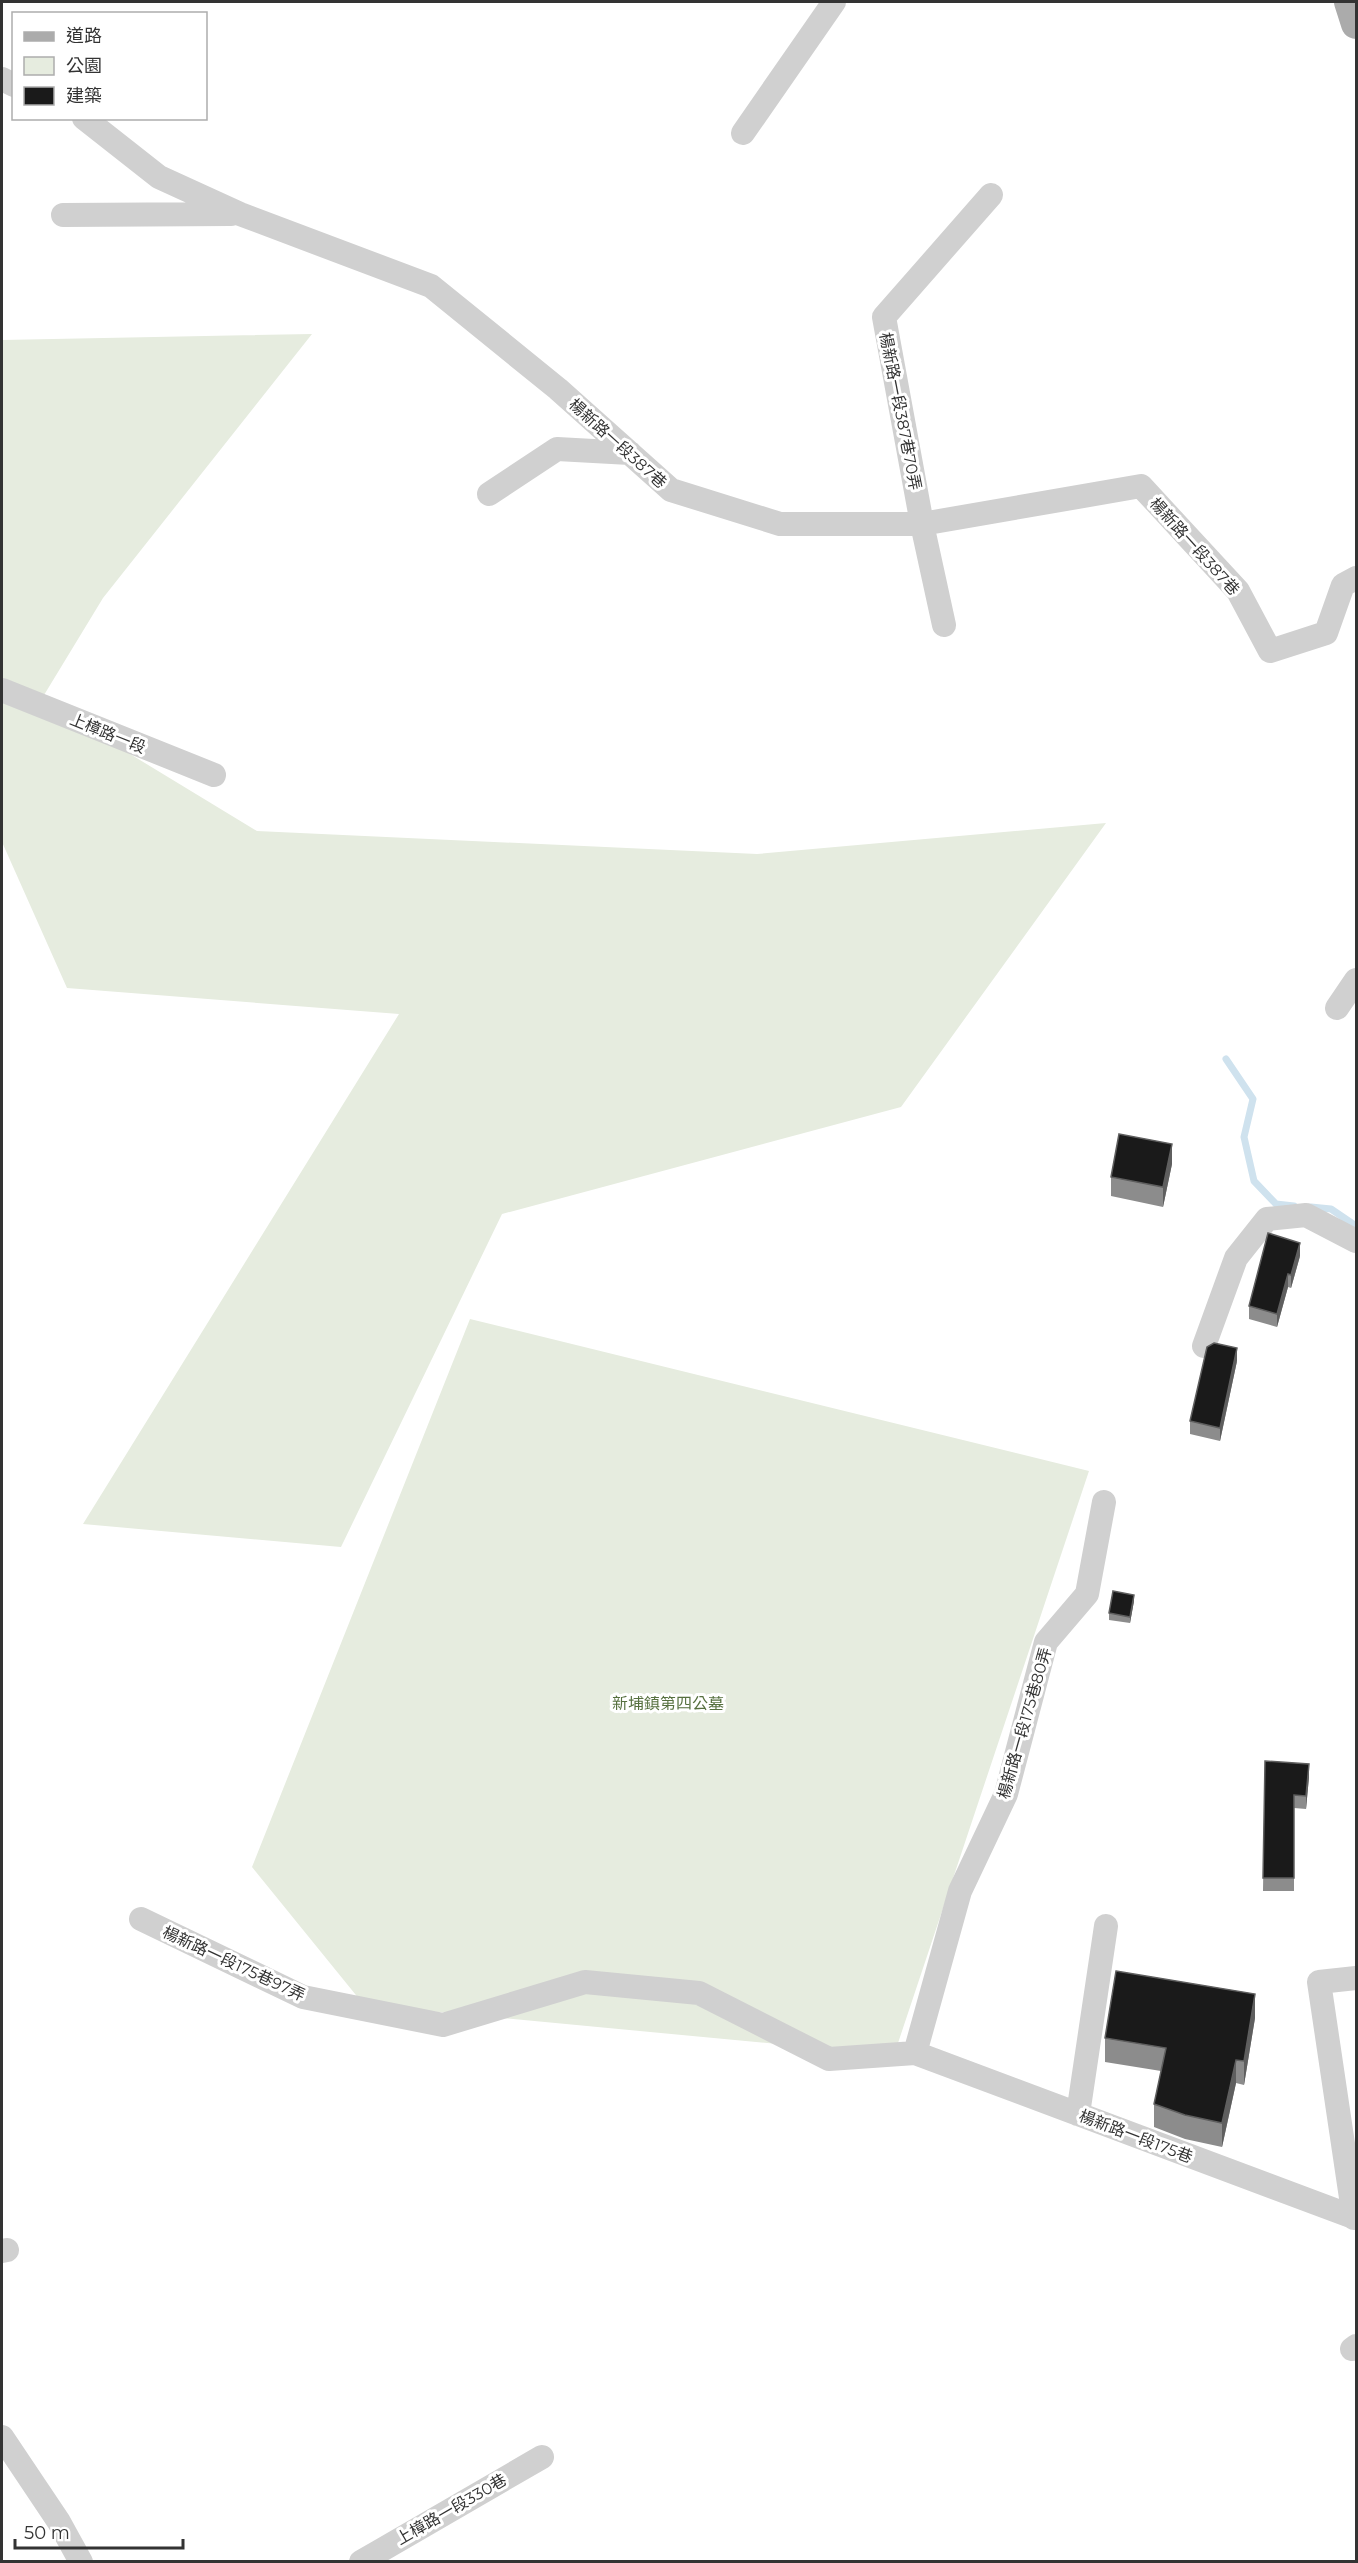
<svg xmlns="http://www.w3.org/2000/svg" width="1358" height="2563" viewBox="0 0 1358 2563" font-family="Montserrat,'Noto Sans TC',sans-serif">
<rect width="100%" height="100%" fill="#fff"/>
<!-- green -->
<path fill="#e6ecdf" d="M312 334 103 598 41 700 257 831 757 854 1106 823 901 1107 502 1214 341 1547 83 1524 399 1014 67 988 2 842V340Z
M470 1319 1089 1471 894 2055 364 2005 252 1867Z"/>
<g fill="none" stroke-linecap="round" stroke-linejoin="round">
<!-- stream -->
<path stroke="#cfe2ee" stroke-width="7" d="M1226 1059 1253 1099 1244 1137 1254 1181 1276 1204 1294 1206
M1311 1207 1331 1209 1356 1226"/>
<!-- minor -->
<path stroke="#d0d0d0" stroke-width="24" d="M2 79 14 85
M84 118 159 177 240 214 431 286 558 389 671 490 780 524H922L1141 486 1238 591 1270 651 1326 633 1343 585 1356 578
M743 133 834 2
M63 215 231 214
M489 494 557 449 630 453
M944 625 922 524 884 317 991 195
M2 690 214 775
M1337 1008 1356 980
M1204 1346 1236 1258 1267 1219 1306 1215 1356 1241
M141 1919 303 1997 443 2025 585 1982 699 1993 829 2059 915 2053 1356 2218
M915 2053 960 1891 1006 1794 1046 1642 1087 1594 1104 1502
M1078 2114 1106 1926
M1354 2218 1319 1982 1356 1978
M2 2251 7 2250
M1352 2349 1356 2346
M2 2437 59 2522 81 2562
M361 2562 542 2457"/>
<!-- major -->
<path stroke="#ababab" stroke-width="30" d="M1349 2 1356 24"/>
</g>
<!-- wall -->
<path fill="#8c8c8c" d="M1172 1164 1163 1207 1111 1196V1177Z
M1300 1256 1291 1288 1288 1287 1277 1327 1249 1319V1306Z
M1237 1361 1220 1441 1190 1434V1421Z
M1134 1601 1130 1623 1109 1620V1613Z
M1265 1761 1309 1777 1306 1809 1294 1808V1891H1263Z
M1255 2018 1244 2085 1236 2083 1222 2147 1185 2139 1154 2127V2104L1161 2071 1105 2062V2038Z"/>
<!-- shaded-wall -->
<path fill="#5f5f5f" d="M1172 1144V1164L1163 1207V1187Z
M1300 1243V1256L1291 1288V1275Z
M1288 1274V1287L1277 1327V1314Z
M1237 1348V1361L1220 1441V1428Z
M1134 1595V1601L1130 1623V1617Z
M1309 1764V1777L1306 1809V1796Z
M1255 1994V2018L1244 2085V2061Z
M1236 2060V2083L1222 2147V2123Z"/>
<!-- building -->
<path fill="#1a1a1a" stroke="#5f5f5f" stroke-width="1.5" d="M1119 1134 1172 1144 1163 1187 1111 1177Z
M1268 1233 1300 1243 1291 1275 1288 1274 1277 1314 1249 1306Z
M1214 1343 1237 1348 1220 1428 1190 1421 1207 1347Z
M1113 1591 1134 1595 1130 1617 1109 1613Z
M1265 1761 1309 1764 1306 1796 1294 1795V1878H1263Z
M1116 1971 1255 1994 1244 2061 1236 2060 1222 2123 1185 2115 1154 2104 1166 2048 1105 2038Z"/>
<g text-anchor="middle" stroke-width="6" stroke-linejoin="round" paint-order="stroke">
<!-- street labels -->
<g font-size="16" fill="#333" stroke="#fff">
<text transform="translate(901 411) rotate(79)" y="6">楊新路一段387巷70弄</text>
<text transform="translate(618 443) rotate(42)" y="6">楊新路一段387巷</text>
<text transform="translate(1195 546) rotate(48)" y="6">楊新路一段387巷</text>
<text transform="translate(108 733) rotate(22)" y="6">上樟路一段</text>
<text transform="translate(1024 1723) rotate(-74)" y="6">楊新路一段175巷80弄</text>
<text transform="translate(234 1963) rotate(25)" y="6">楊新路一段175巷97弄</text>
<text transform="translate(1136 2136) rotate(21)" y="6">楊新路一段175巷</text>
<text transform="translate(451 2509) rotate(-30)" y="6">上樟路一段330巷</text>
</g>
<!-- park labels -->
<g font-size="16" fill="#56703f" stroke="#fff">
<text x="668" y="1709">新埔鎮第四公墓</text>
</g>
</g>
<!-- border -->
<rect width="1358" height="2563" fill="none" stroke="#333333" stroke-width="6"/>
<!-- legend -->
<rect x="12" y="12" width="195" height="108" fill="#ffffff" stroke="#adadad" stroke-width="1.5"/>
<rect x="24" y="32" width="30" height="9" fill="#ababab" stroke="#adadad" stroke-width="1.5"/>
<text x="66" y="42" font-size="18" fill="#333333">道路</text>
<rect x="24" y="57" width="30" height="18" fill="#e6ecdf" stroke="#adadad" stroke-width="1.5"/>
<text x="66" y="72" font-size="18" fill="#333333">公園</text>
<rect x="24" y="87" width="30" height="18" fill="#1a1a1a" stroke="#adadad" stroke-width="1.5"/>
<text x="66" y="102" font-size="18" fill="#333333">建築</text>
<!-- scale -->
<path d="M15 2539v9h168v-9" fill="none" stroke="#333333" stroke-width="3"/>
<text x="24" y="2539" font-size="18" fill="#333333" stroke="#ffffff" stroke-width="4.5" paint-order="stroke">50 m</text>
</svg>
